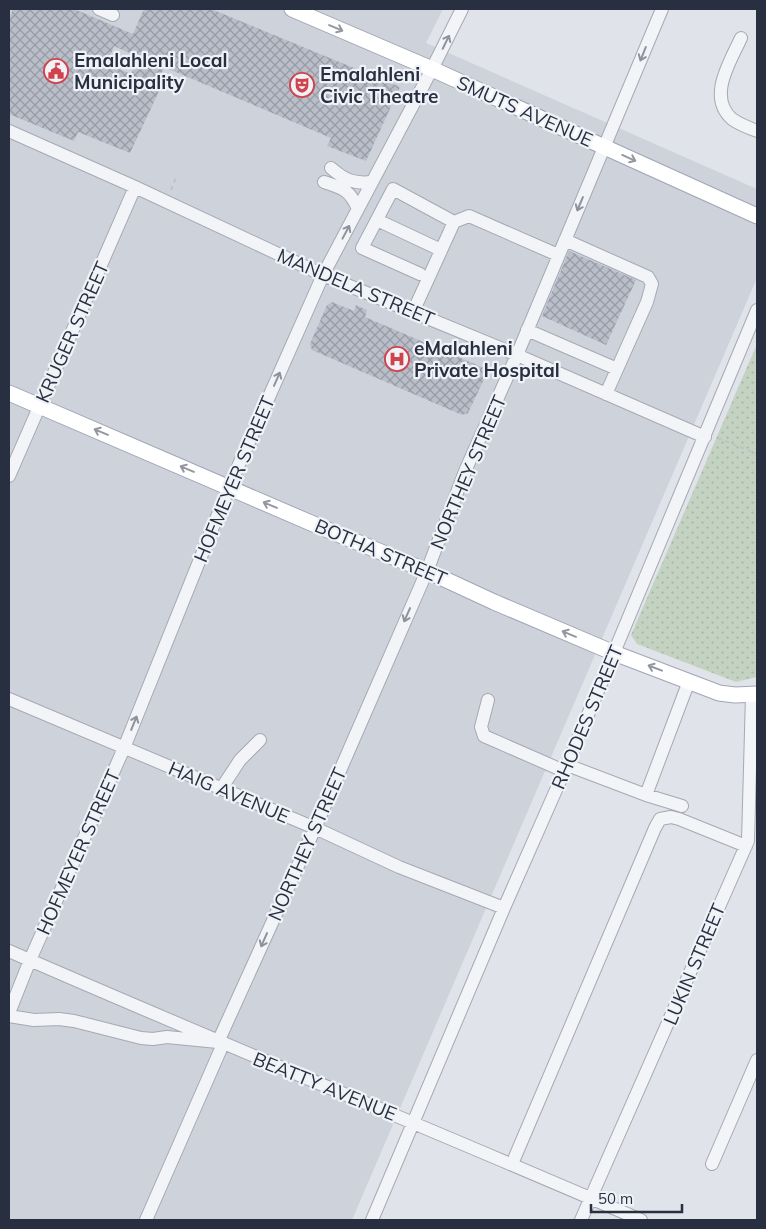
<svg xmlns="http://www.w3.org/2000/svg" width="766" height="1229" viewBox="0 0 766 1229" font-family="Mulish,sans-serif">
<defs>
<pattern id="grass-dots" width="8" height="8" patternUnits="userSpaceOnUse" patternTransform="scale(1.25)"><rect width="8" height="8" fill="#c4d3c1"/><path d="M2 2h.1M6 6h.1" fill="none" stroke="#a8b5a7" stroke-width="1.8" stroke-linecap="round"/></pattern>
<pattern id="building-cross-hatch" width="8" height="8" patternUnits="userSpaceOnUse" patternTransform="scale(1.25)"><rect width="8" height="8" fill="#babec9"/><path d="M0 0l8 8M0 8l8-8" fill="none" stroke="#979ba5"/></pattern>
</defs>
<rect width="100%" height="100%" fill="#e0e3e9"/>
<!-- built -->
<path fill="#ced2db" d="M9 9H443L426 43 757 189V278L352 1220H9Z"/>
<!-- grass -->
<path fill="url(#grass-dots)" d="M757 344V677L736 682 637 644 631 635Z"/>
<!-- building -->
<path fill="url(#building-cross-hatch)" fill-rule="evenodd" d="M13 9H74L133 34 144 9H211L400 87 366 161 327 146 331 138 164 67 157 84 161 87 130 153 78 132 74 141 9 114V19ZM114 46 138 57 131 74 107 64Z
M569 251 636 280 606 345 542 316Z
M332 302 354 311 356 305 367 310 365 317 484 368 487 373 468 413 462 415 312 350 310 344 327 305Z"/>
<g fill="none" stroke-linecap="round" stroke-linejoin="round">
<defs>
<path id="minor" d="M99 9 113 15
M741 38C730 62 707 97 732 119 739 124 749 128 757 131
M9 131 135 187 323 275 517 355 705 437
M331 168C345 180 353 184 372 182
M324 182C343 188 350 190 358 209
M377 220 441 250
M565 240 648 277 652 284 647 302 606 394
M420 274 362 248 393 189 454 222 469 216 558 255
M413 312 454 222
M527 330 617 369
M9 476 135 187
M9 699 315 828 399 867 504 908
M488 700 481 727 484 736 564 771
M567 765 646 795 682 806
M221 789 240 760 260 740
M646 795 689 681
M9 951C219 1043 431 1129 641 1220
M9 1013 30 960 124 748 229 487 323 275 432 69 462 9
M9 1016 34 1020 59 1019 74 1021 141 1038 153 1039 167 1037 218 1042 315 828 427 571 466 469 517 355 662 9
M512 1164 655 828 660 819 671 817 679 819 746 846
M712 1164 757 1060
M146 1220 223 1044
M372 1220 504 908 567 765 757 310
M581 1220 748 841 752 695"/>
<path id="major" d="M292 9 432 69 757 216
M9 393 311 523 427 571 494 602 614 653 719 693 735 695 757 694"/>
</defs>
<!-- minor casing -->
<use href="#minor" stroke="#a5a9b3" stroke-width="14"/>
<!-- major casing -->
<use href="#major" stroke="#9fa6b5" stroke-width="17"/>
<!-- path -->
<path stroke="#bec1c8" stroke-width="2" stroke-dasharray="4 4" stroke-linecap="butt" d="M171 190 177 175
M718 438 757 454"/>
<!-- minor -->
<use href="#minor" stroke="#f3f4f7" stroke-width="12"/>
<!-- major -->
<use href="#major" stroke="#fff" stroke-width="15"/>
</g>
<!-- one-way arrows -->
<defs><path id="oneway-shaft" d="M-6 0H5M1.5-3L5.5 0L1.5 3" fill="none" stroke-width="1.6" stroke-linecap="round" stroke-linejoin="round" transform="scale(1.25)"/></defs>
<g stroke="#9497a0">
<use href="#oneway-shaft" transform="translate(336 28) rotate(23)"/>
<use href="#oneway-shaft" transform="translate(629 158) rotate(24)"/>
<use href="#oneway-shaft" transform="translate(101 432) rotate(-157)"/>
<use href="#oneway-shaft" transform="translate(187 469) rotate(-157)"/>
<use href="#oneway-shaft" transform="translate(270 505) rotate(-157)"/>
<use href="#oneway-shaft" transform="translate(569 634) rotate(-157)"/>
<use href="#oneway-shaft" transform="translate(655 668) rotate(-159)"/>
</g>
<g stroke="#8e929c">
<use href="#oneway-shaft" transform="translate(446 42) rotate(-64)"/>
<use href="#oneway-shaft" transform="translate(643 54) rotate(112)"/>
<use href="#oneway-shaft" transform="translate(580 204) rotate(113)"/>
<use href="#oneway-shaft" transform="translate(346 232) rotate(-62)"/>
<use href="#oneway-shaft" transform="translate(277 379) rotate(-66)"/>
<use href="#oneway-shaft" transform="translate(407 615) rotate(114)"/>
<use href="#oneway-shaft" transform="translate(134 723) rotate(-68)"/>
<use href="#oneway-shaft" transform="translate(264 940) rotate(114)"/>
</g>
<!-- icons -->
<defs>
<symbol id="civic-ring" viewBox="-11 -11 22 22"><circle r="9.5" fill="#eff2f7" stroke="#d0434d" stroke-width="1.5"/><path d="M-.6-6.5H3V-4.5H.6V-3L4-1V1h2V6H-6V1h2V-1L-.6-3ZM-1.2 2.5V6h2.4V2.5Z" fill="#d0434d"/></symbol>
<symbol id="theatre-ring" viewBox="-11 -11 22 22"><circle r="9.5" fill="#eff2f7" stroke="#d0434d" stroke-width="1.5"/><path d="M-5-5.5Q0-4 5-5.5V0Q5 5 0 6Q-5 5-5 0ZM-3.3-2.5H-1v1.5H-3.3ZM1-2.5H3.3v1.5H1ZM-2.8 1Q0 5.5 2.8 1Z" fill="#d0434d"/></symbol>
<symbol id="hospital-ring" viewBox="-11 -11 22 22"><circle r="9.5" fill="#eff2f7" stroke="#d0434d" stroke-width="1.5"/><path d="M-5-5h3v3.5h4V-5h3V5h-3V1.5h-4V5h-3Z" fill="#d0434d"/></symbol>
</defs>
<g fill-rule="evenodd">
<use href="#civic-ring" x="42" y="57" width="28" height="28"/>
<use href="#theatre-ring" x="288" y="71" width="28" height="28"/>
<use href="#hospital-ring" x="383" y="345" width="28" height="28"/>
</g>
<g text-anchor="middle" stroke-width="4.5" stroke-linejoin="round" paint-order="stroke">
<!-- poi labels -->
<g font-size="19" font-weight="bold" fill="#282f41" stroke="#eff2f7" text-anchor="start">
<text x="74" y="67">Emalahleni Local<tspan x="74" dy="22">Municipality</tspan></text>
<text x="320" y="81">Emalahleni<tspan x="320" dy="22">Civic Theatre</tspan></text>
<text x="414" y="355">eMalahleni<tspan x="414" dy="22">Private Hospital</tspan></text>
</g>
<!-- street labels -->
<g font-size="19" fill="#282f41" stroke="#eff2f7">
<text transform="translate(525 111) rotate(24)" y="7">SMUTS AVENUE</text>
<text transform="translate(356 287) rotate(23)" y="7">MANDELA STREET</text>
<text transform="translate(72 332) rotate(-66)" y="7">KRUGER STREET</text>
<text transform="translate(468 472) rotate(-67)" y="7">NORTHEY STREET</text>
<text transform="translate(234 479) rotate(-67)" y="7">HOFMEYER STREET</text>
<text transform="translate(381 552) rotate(23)" y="7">BOTHA STREET</text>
<text transform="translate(587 717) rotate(-67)" y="7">RHODES STREET</text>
<text transform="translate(229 792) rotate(23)" y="7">HAIG AVENUE</text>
<text transform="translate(307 844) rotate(-66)" y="7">NORTHEY STREET</text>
<text transform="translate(78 852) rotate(-66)" y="7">HOFMEYER STREET</text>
<text transform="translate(694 964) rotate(-67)" y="7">LUKIN STREET</text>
<text transform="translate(325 1086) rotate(22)" y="7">BEATTY AVENUE</text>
</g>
</g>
<!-- border -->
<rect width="766" height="1229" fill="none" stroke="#282f41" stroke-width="20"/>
<!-- scale -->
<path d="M591 1204v8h91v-8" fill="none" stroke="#282f41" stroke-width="2.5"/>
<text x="598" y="1204" font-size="15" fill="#282f41" stroke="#eff2f7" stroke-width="4" paint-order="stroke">50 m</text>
</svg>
